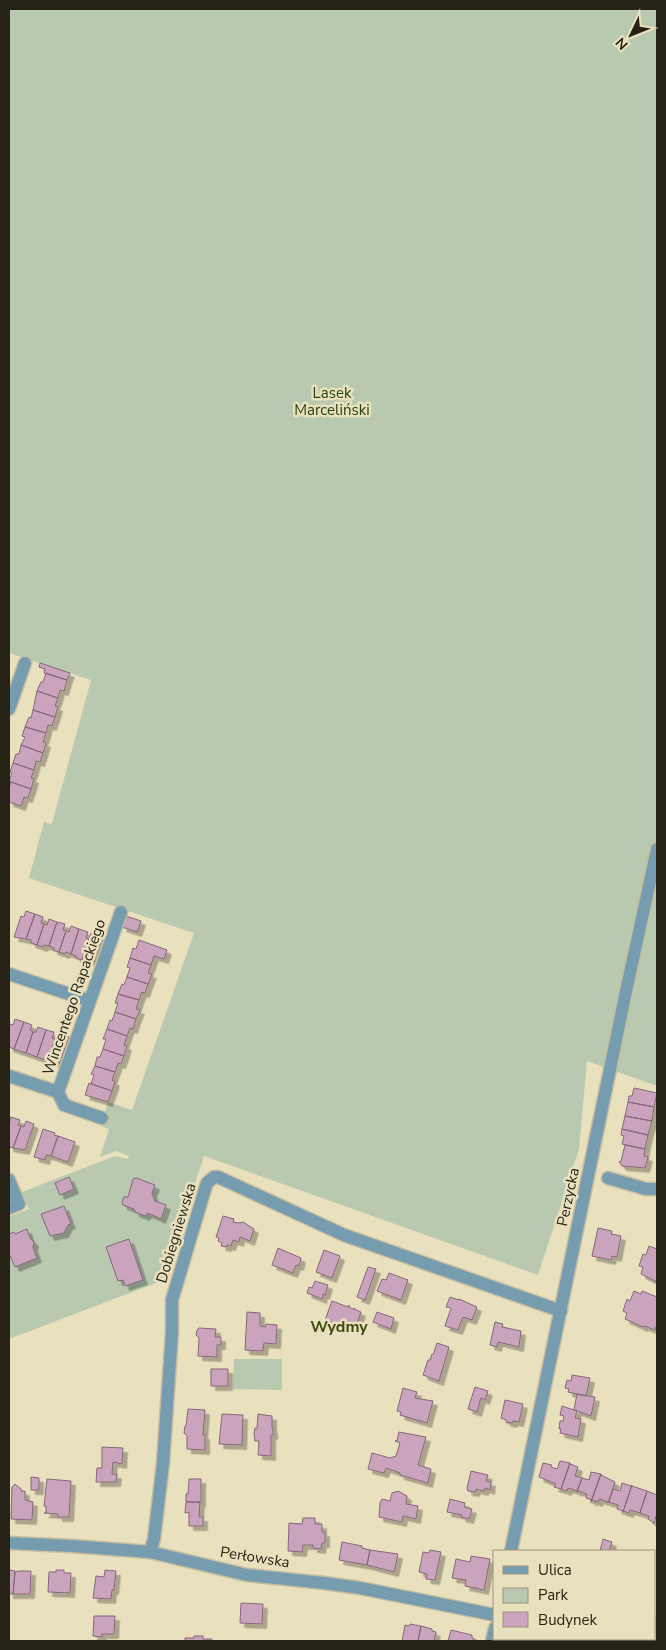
<svg xmlns="http://www.w3.org/2000/svg" width="666" height="1650" viewBox="0 0 666 1650" font-family="'Nunito Sans',sans-serif">
<defs>
<filter id="shadow"><feDropShadow dx="4.5" dy="4.5" stdDeviation="0" flood-color="#0004"/></filter>
</defs>
<rect width="100%" height="100%" fill="#e9e0be"/>
<!-- green -->
<path fill="#b8c9af" d="M9 9H657V1086L587 1061 579 1149 538 1275 204 1156 194 1187 169 1278 9 1339V1217L29 1209 22 1192 115 1156 128 1159 129 1156 116 1151 100 1157 109 1129 101 1126 108 1102 132 1110 194 933 29 878 44 822 51 824 52 823 91 680 9 653Z
M234 1359H282V1390L233 1389Z
M655 1615 657 1616V1641H574L575 1639H655Z"/>
<!-- building -->
<path fill="#c9a4bc" stroke="#84677a" filter="url(#shadow)" d="M40 663 70 673 67 680 44 673 45 669 39 667Z
M46 673 67 680 64 691 60 690 58 698 37 691 41 682H43Z
M37 691 58 698 55 706 58 707 55 717 33 710Z
M33 710 55 717 52 726 48 725 46 733 25 727 29 717 31 718Z
M25 727 46 733 43 742 46 743 43 753 21 745 25 737 22 736Z
M21 745 43 753 40 762 36 761 34 770 13 763 16 754H19Z
M13 763 34 770 31 778 34 779 31 789 9 781 12 773 10 772Z
M11 782 31 789 28 798 24 797 21 806 9 802V789Z
M26 911 35 914 26 939 14 937 21 916 24 917Z
M35 914 43 917 41 923 44 924 37 945 31 943V940L26 939Z
M126 916 141 921 137 932 122 927Z
M49 919 57 922 49 946 44 945 43 947 37 945 44 924 47 925Z
M57 922 65 924 63 930 66 931 59 952 53 950 54 948 49 946Z
M71 926 79 929 71 954 66 952 65 954 59 952 66 931 69 932Z
M79 929 88 932 86 938 89 939 82 960 76 958V956L71 954Z
M91 933 102 937 94 962 89 960 88 962 82 960Z
M139 940 167 950 164 959 154 956 151 965 130 958 133 948 136 949Z
M130 958 151 965 148 973 152 974 148 984 127 977 130 968 127 967Z
M127 977 148 984 145 993 142 992 139 1000 118 994 122 984 124 985Z
M118 994 139 1000 136 1009 140 1010 136 1019 115 1012 118 1003H115Z
M115 1012 136 1019 133 1029 130 1028 127 1036 107 1029 110 1020 112 1021Z
M15 1019 24 1022 14 1049 9 1047V1029L10 1024 13 1025Z
M24 1022 32 1025 30 1030 33 1032 26 1053 14 1049Z
M38 1027 46 1030 37 1057 26 1053 33 1032H36Z
M107 1029 127 1036 124 1045 127 1046 124 1056 103 1049 106 1039H103Z
M46 1030 54 1032 52 1038 55 1039 48 1061 37 1057Z
M60 1034 69 1037 59 1064 48 1061 55 1039 58 1040Z
M103 1049 124 1056 121 1064 118 1063 115 1072 95 1066 97 1057H100Z
M95 1066 115 1072 112 1080 115 1082 112 1091 91 1084 94 1075 91 1074Z
M89 1083 112 1091 108 1102 85 1095Z
M634 1088 657 1093 654 1107 628 1102 629 1096H632Z
M628 1102 654 1107 652 1121 625 1116Z
M625 1116 652 1121 648 1135 622 1129Z
M11 1117 20 1120 18 1125 21 1126 13 1148 9 1147V1125Z
M26 1121 34 1124 25 1150 13 1148 21 1126 24 1127Z
M43 1129 55 1133 54 1135 58 1136 51 1156 46 1155 45 1160 34 1157Z
M622 1129 648 1135 645 1149 622 1144 624 1136 621 1135Z
M58 1136 75 1142 68 1162 51 1156Z
M625 1145 645 1149 644 1156 648 1157 645 1168 622 1166 619 1162 621 1161Z
M69 1177 74 1189 60 1195 55 1183Z
M136 1178 155 1185 152 1193 155 1201 166 1205 161 1219 148 1213 145 1216 135 1212 134 1209 123 1205 122 1202 124 1197H128L133 1179Z
M64 1206 71 1224 68 1225 64 1233 50 1236 41 1214Z
M223 1216 234 1219 233 1222 238 1223 243 1222 254 1229 250 1241 240 1237 239 1242 233 1240 231 1246 227 1245V1247L221 1246 222 1243 218 1241 219 1238 216 1237Z
M598 1228 612 1231 611 1234 621 1236 617 1257 612 1256 611 1260 592 1256Z
M27 1229 30 1238 34 1242 33 1247 37 1258 15 1267 10 1256 9 1257V1234L14 1232 15 1234Z
M129 1239 143 1280 125 1286 123 1280 118 1281 106 1247Z
M649 1246 657 1249V1247V1282L641 1274 643 1267 639 1266 643 1254 646 1255Z
M278 1248 301 1258 299 1266 296 1265 293 1273 272 1265Z
M324 1250 340 1256 332 1278 316 1272Z
M368 1267 376 1269 365 1300 357 1297Z
M389 1273 408 1280 401 1300 377 1291 382 1279 386 1280Z
M315 1281 328 1285 325 1295 323 1294 322 1299 307 1293 309 1287 312 1288Z
M634 1291 641 1294 642 1291 657 1297V1324L655 1330 644 1326 643 1327 625 1319 627 1313 623 1311 627 1299 630 1301Z
M450 1297 459 1300V1299L477 1307 472 1320 463 1317 458 1330 445 1326 451 1308 446 1307Z
M332 1301 348 1307 349 1305V1307L353 1309 355 1308 354 1309 361 1312 355 1330 325 1320Z
M247 1312 260 1313V1326L265 1327 266 1324 277 1325 276 1344 264 1343 263 1351 245 1350Z
M377 1312 394 1318 391 1329 373 1322Z
M495 1322 503 1324 502 1327 521 1331 519 1347 498 1342 497 1347 490 1345Z
M199 1328 216 1329 215 1337H221V1345H217V1357L198 1356 199 1338 196 1335 197 1330Z
M437 1343 449 1347 439 1381 423 1375 428 1360H430L432 1354 433 1355Z
M211 1369H228V1386H211Z
M572 1375 590 1378 586 1396 568 1392 569 1389 565 1388 567 1380 571 1381Z
M475 1387 488 1391 485 1400 481 1398 477 1412 468 1409Z
M403 1388 417 1392 415 1398 433 1401 427 1423 400 1415 401 1412 397 1411Z
M577 1394 595 1397 591 1416 574 1410Z
M505 1400 523 1404 519 1422 513 1421 512 1423 507 1422 506 1420 501 1418Z
M562 1406 577 1411 575 1418 581 1419 578 1437 560 1433 561 1429H559L560 1421H563L564 1416 560 1415Z
M188 1409 205 1410 203 1435H205V1450L187 1449V1436L184 1433 185 1426H186Z
M222 1414 243 1415 242 1445 219 1444Z
M258 1414 272 1416V1428H273V1435H271V1456L258 1455 259 1441H255L254 1434 255 1428H257Z
M399 1432 426 1437 418 1465 431 1469 428 1483 400 1475V1473L386 1468 384 1473 368 1469 372 1453 390 1458 396 1456 400 1443 395 1441H397Z
M102 1447 123 1448 122 1464 113 1462 112 1474H117L116 1482H96L97 1468H102Z
M560 1461 570 1463 561 1489 554 1487 556 1484 539 1477 543 1463 552 1465 551 1467 557 1469Z
M570 1463V1464L578 1467 575 1476 582 1478 577 1491 568 1488 567 1491 561 1489Z
M471 1471 488 1475 486 1481 491 1482 490 1490 485 1488 484 1491 476 1489 475 1492 468 1491 467 1488Z
M591 1472 601 1474 591 1501 592 1500 586 1498 587 1494 578 1491 577 1492 582 1478 589 1480Z
M601 1474V1475L615 1482 608 1503V1502L599 1499 598 1502 592 1500 591 1502Z
M31 1477 39 1478V1490H31Z
M47 1479 71 1481 69 1517H58V1514L44 1513H46V1506H44Z
M189 1479H201V1502H186V1494H188Z
M622 1483 631 1486 632 1485 623 1512V1511L617 1509 618 1505 609 1502 613 1489 620 1491Z
M15 1484 21 1489V1491H25V1500L33 1502 32 1520 11 1519 12 1487Z
M632 1485V1486L647 1491 640 1513 630 1510 629 1513 623 1511V1512Z
M398 1491 407 1496 406 1504 418 1506 416 1519 403 1516 402 1522 379 1517 380 1503 382 1499 390 1501 392 1493Z
M647 1491 657 1495V1513L654 1523 648 1519 649 1516 640 1513Z
M450 1499 465 1503 464 1507 472 1509 469 1519 461 1517 462 1515 447 1512Z
M186 1502H200L199 1517H203V1526H189V1512L185 1513Z
M303 1518H315V1524H322V1532H325V1543H322L321 1549 313 1548V1545H303L302 1552 288 1551 289 1523 302 1524Z
M603 1539 612 1542 609 1551H600Z
M342 1542 362 1546V1548L370 1550 367 1565 339 1560Z
M370 1550 398 1554 394 1572 367 1565Z
M430 1550 441 1552 435 1580 426 1579 427 1574 419 1572 423 1552 429 1553Z
M471 1556 490 1559 484 1590 465 1586 466 1580 452 1578 456 1559 470 1562Z
M9 1570 15 1571 13 1594H9Z
M56 1570H64V1573H71L70 1593 48 1592 49 1572H56Z
M105 1570 116 1571 114 1590H112L111 1599 93 1598 96 1576 104 1577Z
M18 1571H31L30 1594H13L15 1572Z
M241 1603 263 1604 262 1624 240 1623Z
M94 1616H115L114 1634H102V1637L93 1636Z
M410 1624 421 1626 418 1641H402L405 1625 409 1626Z
M421 1626 432 1629V1631L436 1632 434 1641H418Z
M451 1630 472 1635V1638L474 1639V1641H448Z
M194 1636H203V1639H212L211 1641H185V1638H194Z
M522 1639H541L540 1641H519Z"/>
<g fill="none" stroke-linecap="round" stroke-linejoin="round">
<defs>
<path id="minor" d="M9 709 25 663
M9 974 90 1001
M9 1076 58 1092 64 1105 102 1118
M58 1092 121 912
M608 1178 646 1189H657
M9 1180 19 1204 9 1208
M9 1543 72 1546 150 1552 247 1575 324 1583 360 1588 495 1615
M511 1551 625 996 657 849
M150 1552 154 1539 163 1463 172 1332V1300L205 1189 207 1183 214 1177H218L344 1235 561 1311
M492 1641 495 1628"/>
</defs>
<!-- minor casing -->
<use href="#minor" stroke="#c6bea0" stroke-width="15"/>
<!-- minor -->
<use href="#minor" stroke="#769cb0" stroke-width="12"/>
</g>
<g text-anchor="middle" stroke-width="5" stroke-linejoin="round" paint-order="stroke">
<!-- park labels -->
<g font-size="15" fill="#27430f" stroke="#e9e0be">
<text x="332" y="398">Lasek<tspan x="332" dy="17">Marceliński</tspan></text>
</g>
<!-- street labels -->
<g font-size="15" fill="#262216" stroke="#e9e0be">
<text transform="translate(74 997) rotate(-71)" y="5">Wincentego Rapackiego</text>
<text transform="translate(568 1197) rotate(-78)" y="5">Perzycka</text>
<text transform="translate(176 1233) rotate(-73)" y="5">Dobiegniewska</text>
<text transform="translate(255 1557) rotate(9)" y="5">Perłowska</text>
</g>
<!-- neighbourhood labels -->
<g font-size="16" font-weight="bold" fill="#3e480f" stroke="#e9e0be">
<text x="339" y="1332">Wydmy</text>
</g>
</g>
<!-- border -->
<rect width="666" height="1650" fill="none" stroke="#262216" stroke-width="20"/>
<!-- legend -->
<rect x="493" y="1550" width="162" height="90" fill="#e9e0be" stroke="#9b947b"/>
<rect x="503" y="1566" width="25" height="8" fill="#769cb0" stroke="#9b947b"/>
<text x="538" y="1575" font-size="15" fill="#262216">Ulica</text>
<rect x="503" y="1588" width="25" height="15" fill="#b8c9af" stroke="#9b947b"/>
<text x="538" y="1600" font-size="15" fill="#262216">Park</text>
<rect x="503" y="1612" width="25" height="15" fill="#c9a4bc" stroke="#9b947b"/>
<text x="538" y="1625" font-size="15" fill="#262216">Budynek</text>
<!-- north arrow -->
<g transform="translate(631 35) rotate(227)" stroke="#e9e0be" stroke-width="4" paint-order="stroke">
<path d="M0-4L9 19L0 12L-9 19Z" fill="#262216"/>
<text y="-8" font-size="14" font-weight="bold" text-anchor="middle" fill="#262216">N</text>
</g>
</svg>
